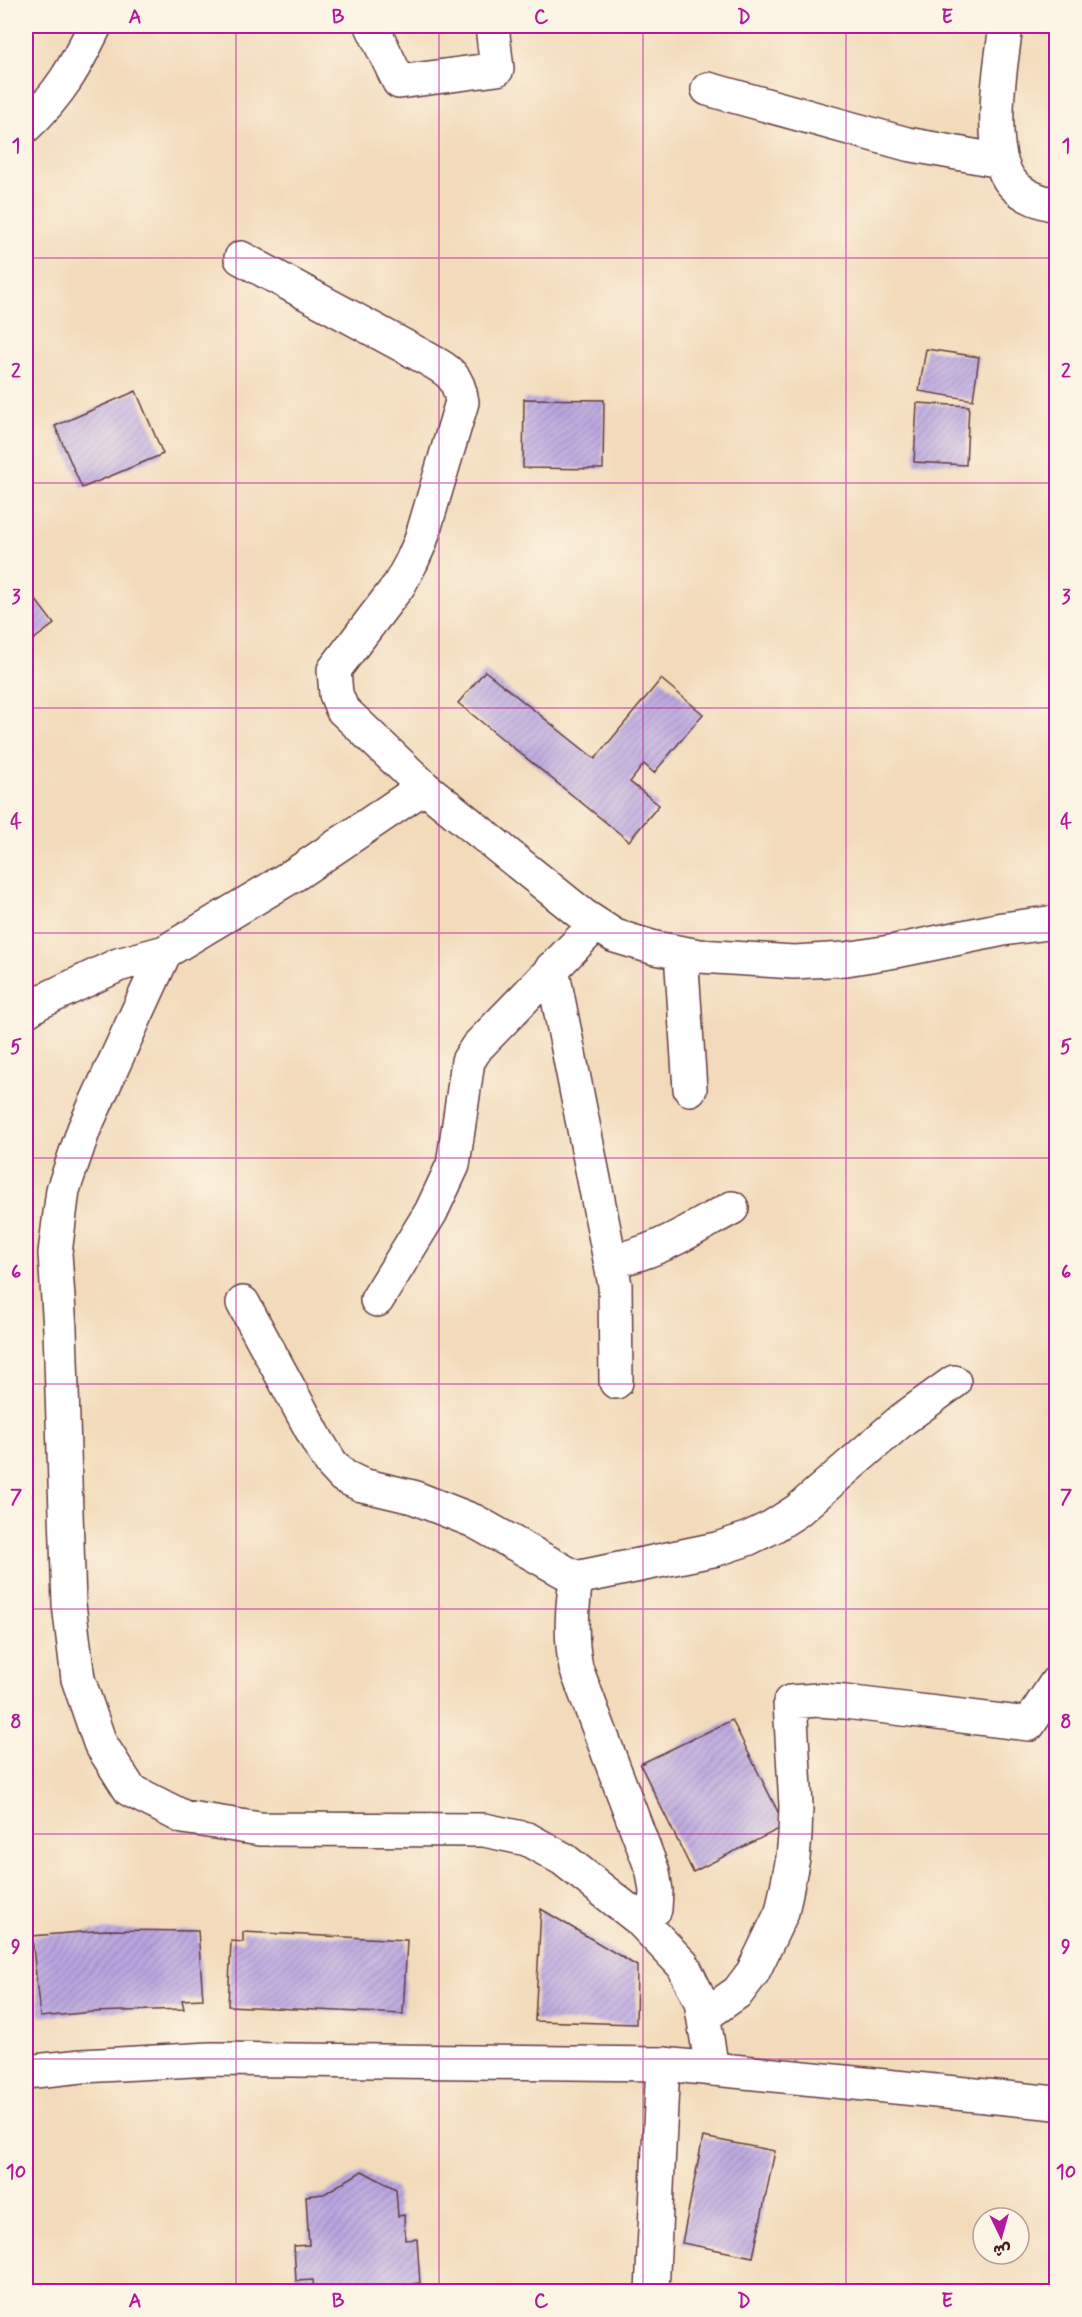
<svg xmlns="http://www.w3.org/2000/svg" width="1082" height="2317" viewBox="0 0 1082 2317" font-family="Mynerve,'Playpen Sans Arabic',sans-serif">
<defs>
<pattern id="building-hatch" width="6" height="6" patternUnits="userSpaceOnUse" patternTransform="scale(1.5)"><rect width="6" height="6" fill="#b9a5e0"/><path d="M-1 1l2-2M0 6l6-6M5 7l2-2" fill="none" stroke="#9886b6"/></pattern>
</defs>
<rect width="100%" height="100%" fill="#fcf5e5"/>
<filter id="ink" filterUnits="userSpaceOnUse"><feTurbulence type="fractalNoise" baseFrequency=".0167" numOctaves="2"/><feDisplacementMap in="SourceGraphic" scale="12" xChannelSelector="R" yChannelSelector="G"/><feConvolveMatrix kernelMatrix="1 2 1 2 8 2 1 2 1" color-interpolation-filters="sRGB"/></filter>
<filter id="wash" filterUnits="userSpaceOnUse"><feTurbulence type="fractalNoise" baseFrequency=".008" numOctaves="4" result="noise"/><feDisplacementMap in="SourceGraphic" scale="24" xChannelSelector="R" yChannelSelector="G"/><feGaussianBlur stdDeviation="1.35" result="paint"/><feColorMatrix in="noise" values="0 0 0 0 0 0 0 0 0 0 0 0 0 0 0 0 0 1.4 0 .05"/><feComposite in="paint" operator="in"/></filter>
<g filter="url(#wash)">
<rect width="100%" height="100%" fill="#f2daba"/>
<g id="blocks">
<!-- building -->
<path fill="url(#building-hatch)" d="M926 349 979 357 973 400 919 391Z
M136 391 163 454 82 488 55 426Z
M524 399 604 400 603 469 523 468Z
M917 403 969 406 966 465 914 462Z
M26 587 54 624 26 645Z
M485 671 595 759 661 679 703 714 654 773 644 764 630 782 659 805 629 841 458 703Z
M732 1720 785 1826 693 1872 640 1764Z
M541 1909 637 1966 636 2024 535 2021Z
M106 1930 198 1931 203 1999 182 2000 184 2009 93 2012 40 2017 32 1936Z
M243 1932 407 1940 403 2014 228 2006 231 1941 243 1942Z
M703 2137 775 2151 753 2257 682 2243Z
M362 2171 396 2189 398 2216 404 2215 405 2240 417 2239 420 2283 412 2284V2292H314L313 2280 296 2281 294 2246 309 2245 306 2196 324 2194Z"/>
</g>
</g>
<g filter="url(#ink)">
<use href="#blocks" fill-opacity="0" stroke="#633b40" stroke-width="1.5"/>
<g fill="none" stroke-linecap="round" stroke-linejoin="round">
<defs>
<path id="minor" d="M372 26 399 82 497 69 492 26
M1006 26C1001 64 985 152 1012 183 1023 196 1041 202 1056 205
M708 89 907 144 1001 161
M26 126C60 94 75 67 95 26
M241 258 426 358C449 371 458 375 462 402L420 543 411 563 399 585 334 670 336 694 342 709 424 787 584 916 615 936 655 948 699 956 794 962 846 959 896 951 1003 929 1056 922
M424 787 297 873 165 952 84 1129 63 1190 55 1253 60 1329 69 1604 78 1679 100 1743 130 1790 183 1817 260 1829 484 1830 527 1839 563 1859 639 1919 683 1965 701 2002 712 2069
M681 953 690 1089
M552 968 615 1285 616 1382
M26 1011 38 1003 118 965 165 952
M610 1261C655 1254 692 1229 732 1208
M377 1300 431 1212 453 1165 468 1061 477 1047 596 924
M243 1303 318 1442 331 1463 343 1476 362 1485 413 1497 474 1521 576 1578 717 1549 747 1539 772 1527 797 1511 903 1419 954 1382
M576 1578C572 1609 570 1637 576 1668L653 1872 656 1891 655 1909 639 1919
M704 2016 738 1992 753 1972 782 1912 793 1858 795 1836 796 1806 790 1702 818 1700 845 1702 1029 1724 1056 1683
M652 2292 663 2064"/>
<path id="major" d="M26 2072 82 2066 211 2059 663 2064 1056 2103"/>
</defs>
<!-- minor casing -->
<use href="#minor" stroke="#633b40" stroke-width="36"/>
<!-- major casing -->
<use href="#major" stroke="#633b40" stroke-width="36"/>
<!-- minor -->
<use href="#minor" stroke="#fff" stroke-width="33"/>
<!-- major -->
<use href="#major" stroke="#fff" stroke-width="33"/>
</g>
</g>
<!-- grid -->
<path fill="none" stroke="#b5179e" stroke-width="1.5" stroke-opacity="0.55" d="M236 26V2292M439 26V2292M643 26V2292M846 26V2292M26 258H1056M26 483H1056M26 708H1056M26 933H1056M26 1158H1056M26 1384H1056M26 1609H1056M26 1834H1056M26 2059H1056"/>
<!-- margin -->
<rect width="1082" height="2317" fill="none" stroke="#fcf5e5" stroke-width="66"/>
<!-- north arrow -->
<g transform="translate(1001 2236) rotate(175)"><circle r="28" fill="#fcf5e5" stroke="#b59f9b" stroke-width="1.5"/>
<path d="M0-4.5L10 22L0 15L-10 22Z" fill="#b5179e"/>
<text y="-9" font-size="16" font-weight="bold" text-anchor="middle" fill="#4a1f2b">ش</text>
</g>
<rect x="33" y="33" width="1016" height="2251" fill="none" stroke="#b5179e" stroke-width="2"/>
<g font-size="20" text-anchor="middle" font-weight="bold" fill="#b5179e">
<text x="135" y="23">A</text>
<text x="338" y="23">B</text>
<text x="541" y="23">C</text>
<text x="744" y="23">D</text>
<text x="947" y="23">E</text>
<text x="16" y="152">1</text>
<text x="1066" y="152">1</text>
<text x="16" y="377">2</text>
<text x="1066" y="377">2</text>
<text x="16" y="603">3</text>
<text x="1066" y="603">3</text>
<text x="16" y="828">4</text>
<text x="1066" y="828">4</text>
<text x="16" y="1053">5</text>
<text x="1066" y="1053">5</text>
<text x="16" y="1278">6</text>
<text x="1066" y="1278">6</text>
<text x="16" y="1503">7</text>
<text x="1066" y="1503">7</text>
<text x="16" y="1728">8</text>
<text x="1066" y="1728">8</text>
<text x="16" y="1953">9</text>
<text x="1066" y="1953">9</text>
<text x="16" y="2178">10</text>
<text x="1066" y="2178">10</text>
<text x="135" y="2307">A</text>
<text x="338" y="2307">B</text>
<text x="541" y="2307">C</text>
<text x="744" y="2307">D</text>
<text x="947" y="2307">E</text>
</g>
</svg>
